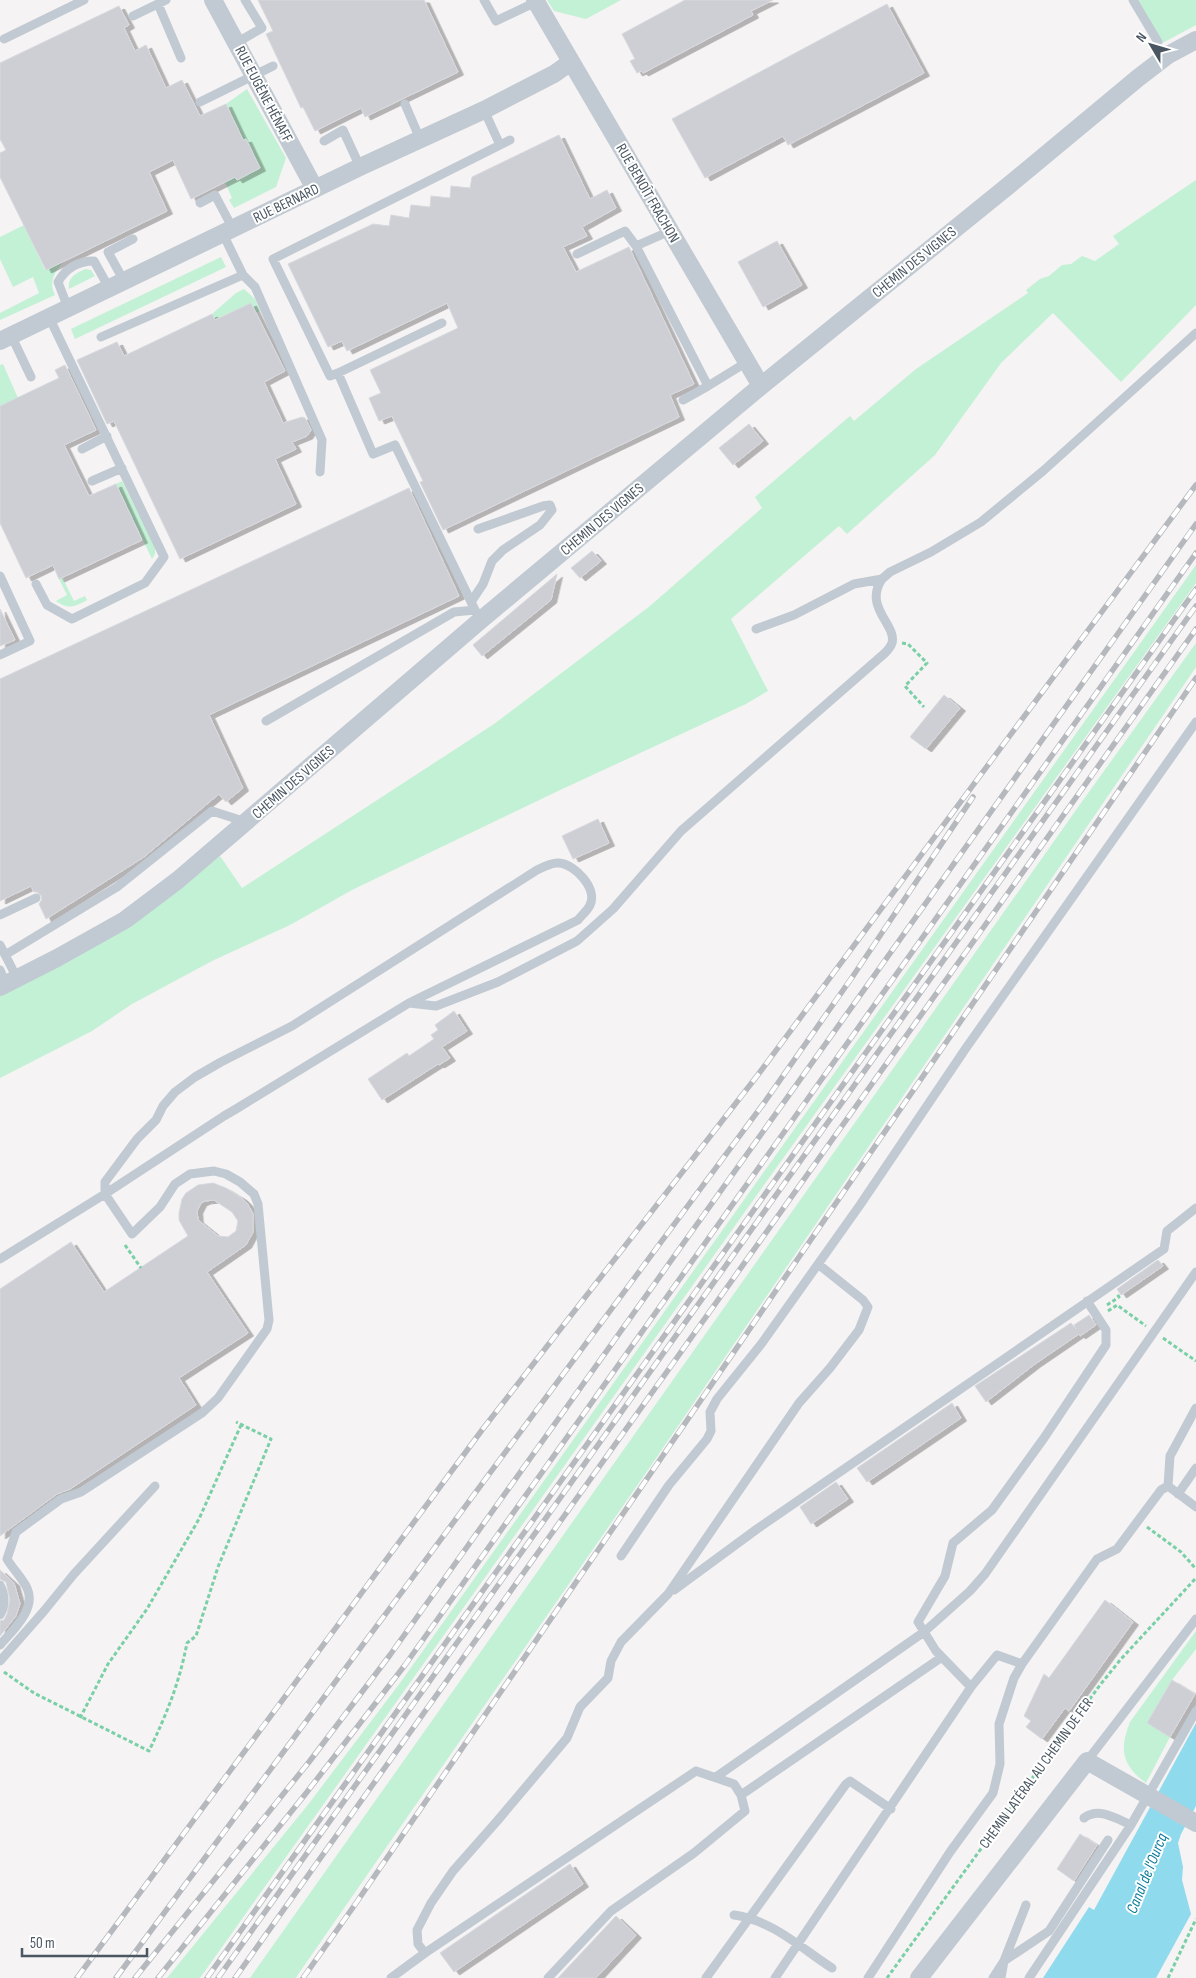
<svg xmlns="http://www.w3.org/2000/svg" width="1196" height="1978" viewBox="0 0 1196 1978" font-family="'Sofia Sans Condensed',sans-serif">
<defs>
<filter id="shadow"><feDropShadow dx="5.5" dy="3" stdDeviation="0" flood-color="#0004"/></filter>
</defs>
<rect width="100%" height="100%" fill="#f5f3f3"/>
<!-- green -->
<path fill="#c3f1d5" d="M547 0H621L586 19 554 11Z
M1129 0H1196V25L1157 46Z
M247 89 286 158 276 187 234 208 229 200 232 198 225 182 235 177 237 180 260 168 246 139 243 140 226 104Z
M1196 180V305L1121 382 1053 313 1001 363 935 455 847 534 839 526 731 619 768 691 746 704 558 791 352 890 290 925 212 961 132 1004 92 1031 0 1078V995L130 927 220 856 242 888 494 724 650 606 762 508 755 497 850 416 854 421 916 369 1028 293 1026 290 1040 279 1049 276 1062 265 1071 264 1082 256 1095 261 1119 244 1113 236Z
M24 225 45 270 64 261C55 272 48 281 55 295L0 320V313L39 293 33 277 13 287 0 259V237Z
M221 257 226 267 75 339 71 329Z
M85 269 91 270 95 276 69 289C67 277 77 273 85 269Z
M244 289 255 299 260 311 256 313 251 303 215 320 212 314 236 293Z
M3 364 18 398 0 406V365Z
M122 481 155 547V554L152 559 116 484Z
M1196 565V583L774 1171 200 1978H167L307 1806 400 1683Z
M62 577 74 601 85 596 87 600C74 607 69 610 56 601L67 595 59 579Z
M1196 643V667L650 1467 297 1976 296 1978H250L1081 803Z
M1196 1631V1649L1172 1680 1147 1723 1170 1737 1146 1783C1122 1765 1119 1750 1130 1722Z"/>
<!-- water -->
<path fill="#90daee" d="M1196 1723V1806L1181 1834 1178 1843 1183 1867 1182 1880 1191 1914 1156 1978H1043L1089 1907 1094 1910Z"/>
<!-- building -->
<path fill="#cdcfd5" stroke="#d7d9de" fill-rule="evenodd" filter="url(#shadow)" d="M258 0H424L458 72 365 117 361 108 315 131 303 107 301 108 266 34 273 31Z
M685 0H773L751 11 753 15 643 73 641 71 637 73 630 61 635 59 622 34Z
M887 4 924 73 788 145 783 136 705 178 672 119Z
M119 6 129 25 124 28 135 51 146 45 166 88 182 80 200 116 226 104 243 140 246 139 260 168 237 180 235 177 191 199 173 160 149 172 167 211 46 270 0 177V153L6 150 0 139V63Z
M559 135 590 199 607 190 616 208 582 227 587 236 563 247 576 272 629 247 694 384 670 395 679 417 443 530 420 482 423 481 392 416 379 421 369 398 381 393 370 370 458 328 447 303 347 351 342 341 328 347 288 264 373 224 389 226 391 215 409 218 411 205 430 207 431 196 450 198 451 186 470 188 472 177Z
M777 241 802 285 763 307 738 262Z
M251 303 285 371 264 382 283 423 302 417 305 418 311 430 307 436 292 442 296 449 275 459 296 504 180 559 114 421 107 424 77 360 117 342 124 356 212 314 215 320Z
M65 365 96 430 64 445 89 496 116 484 142 540 59 579 53 565 26 578 0 523V406L59 378 55 370Z
M749 424 763 441 733 465 719 448Z
M409 488 459 596 209 715 243 788 226 802 219 794 144 857 46 919 39 904 42 899 41 895 37 892H34L31 886 0 901V679Z
M592 551 601 561 580 578 571 568Z
M557 574 551 600 482 656 473 645Z
M0 609 15 640 0 646Z
M944 695 960 708 926 749 910 737Z
M598 819 609 843 573 859 562 836Z
M454 1011 467 1031 442 1047 450 1058 439 1065 438 1064 382 1100 368 1079 407 1053 409 1056 434 1039 431 1035 438 1030 435 1025Z
M213 1183 226 1188 242 1198 247 1203 253 1214V1232L246 1245 207 1272 248 1333 179 1378 196 1405 70 1489 57 1494 0 1536V1289L71 1242 104 1292 188 1236 179 1220V1213L182 1199 186 1193 198 1185ZM214 1200 232 1212 238 1221 236 1231 228 1237 218 1236 198 1220 197 1211 201 1203 205 1201Z
M1158 1260 1163 1266 1121 1295 1117 1289Z
M1089 1315 1096 1325 1080 1336 1079 1334 1035 1364 986 1402 975 1386 1071 1323 1076 1329 1074 1325Z
M952 1403 961 1418 867 1482 857 1468Z
M836 1482 848 1499 811 1524 800 1507Z
M0 1570 14 1583 20 1604 16 1616 0 1636V1621L4 1620 7 1614 10 1600 6 1582 0 1579Z
M1105 1600 1133 1622 1069 1711 1065 1708 1042 1739 1026 1727 1031 1721 1024 1716 1044 1674 1049 1678Z
M1172 1680 1195 1694 1170 1737 1147 1723Z
M1080 1834 1097 1845 1074 1881 1057 1869Z
M570 1864 583 1884 454 1972 440 1953Z
M616 1916 636 1935 596 1978H558Z"/>
<g fill="none" stroke-linecap="round" stroke-linejoin="round">
<!-- path -->
<path stroke="#7ad0a6" stroke-width="3" stroke-dasharray="4 2.5" stroke-linecap="butt" d="M902 643 908 644 927 663 905 686 924 707
M125 1245 141 1268
M1107 1305 1119 1297 1117 1294
M1108 1311 1117 1305 1146 1326
M1163 1338 1196 1361
M1147 1527 1181 1552 1196 1569
M4 1672 34 1693 149 1751C167 1713 179 1684 187 1643L196 1636 218 1567 271 1439 236 1422
M80 1718 108 1664 147 1609 199 1519 241 1425
M887 1978 1100 1685 1121 1659 1196 1578
M1168 1978 1196 1919"/>
<!-- service -->
<path stroke="#c1cad2" stroke-width="9" d="M484 0 496 21 536 2
M1133 0 1158 42
M158 4 181 58
M133 16 166 0
M4 39 84 0
M236 43 262 28 245 0
M200 102 273 66
M405 104 420 139
M484 110 500 145
M324 141 343 130 360 167
M200 203 215 195 233 229
M636 246 708 386 747 362
M577 254 625 231 636 246 670 231
M243 275 255 287 322 440 320 472
M124 281 108 252 133 239
M68 308 58 282C66 268 77 261 94 261L109 288
M442 323 338 373 373 454 395 445 475 610
M11 335 31 377
M101 337 243 275 223 234
M338 373 330 376 273 259 510 140
M683 400 708 386
M82 449 107 436
M92 481 122 468
M0 576 30 641 0 655
M36 584 47 605 72 619 145 583 164 557 49 317
M471 602 483 584 492 561 503 550 540 525 552 510 550 505 543 506 478 529
M756 629 794 615 854 584 882 579 890 572 931 552 981 522 1043 471 1196 333
M266 721 454 612 475 610 477 613
M0 915 36 898
M0 945 17 978
M5 955 117 887 212 811 246 822
M0 970 6 984
M409 1003 436 1006 498 982 577 941 613 909 681 831 885 653C888 650 891 646 892 643 897 625 863 607 882 579
M0 1259 105 1194 224 1116 236 1109 409 1003 578 920C581 916 588 910 590 905 598 889 575 864 559 863 552 862 543 867 537 870L292 1026 221 1062 195 1077 175 1092 163 1106 156 1120 137 1139 105 1182V1194L132 1234 160 1207 175 1184 190 1174 214 1171 226 1174 240 1182 254 1194 258 1204 269 1320 267 1329 218 1398 202 1413 81 1492 61 1499 16 1532 7 1559C13 1569 22 1578 27 1588 37 1609 12 1631 0 1645
M1168 1486 1196 1507
M1178 1494 1196 1468
M621 1556 669 1485 707 1439 711 1431 710 1412 717 1399 762 1343 860 1205 966 1048 1196 722
M0 1585C5 1595 6 1605 0 1615
M674 1590 757 1529 1164 1249 1167 1231 1196 1208
M0 1661 44 1611 74 1574 155 1486
M971 1687 936 1651 918 1622 945 1576 953 1543 992 1510 1044 1438 1106 1345V1330L1087 1301
M1087 1761 1196 1619
M716 1777 924 1632 970 1591 985 1574 1196 1272
M1084 1818C1099 1807 1115 1818 1131 1825
M734 1915C772 1920 801 1948 832 1968
M425 1953 696 1771 734 1784 741 1795 942 1657
M391 1978 425 1953 418 1944 417 1930 431 1903 453 1871 498 1820 567 1738 580 1707 608 1678 611 1661 621 1642 668 1594 799 1403 830 1368 859 1330 868 1307 863 1300 818 1264
M548 1978 611 1911 694 1853 745 1811 741 1795
M706 1978 846 1784 850 1781 891 1809
M775 1978 971 1687 997 1655 1022 1664
M868 1978 950 1852 993 1793 1000 1764 999 1724 1014 1678 1022 1664 1097 1559 1117 1549 1161 1490 1168 1486 1170 1456 1196 1408
M993 1978 1004 1961 1049 1931 1108 1840
M1001 1978 1004 1961 1026 1905
M1029 1978 1131 1825 1196 1711"/>
<!-- minor -->
<path stroke="#c1cad2" stroke-width="18" d="M213 0 315 189
M535 0 761 386
M0 341 360 167 484 110 554 74 571 62
M0 987 57 958 125 920 178 880 482 619 761 386 1008 186 1138 78 1168 55 1196 40
M919 1978 1087 1761 1196 1823"/>
<defs>
<path id="rail" d="M77 1978 482 1430 757 1076 1196 485
M116 1978 764 1103 853 976 973 797
M135 1978 309 1762 390 1655 1196 524
M158 1978 307 1792 405 1665 1196 553
M207 1978 1196 589
M218 1978 1196 606
M235 1978 1196 629
M303 1978 354 1906 1196 678"/>
</defs>
<!-- rail casing -->
<use href="#rail" stroke="#b5b8bd" stroke-width="5.5"/>
<!-- rail -->
<use href="#rail" stroke="#fff" stroke-width="4" stroke-dasharray="11" stroke-linecap="butt"/>
</g>
<g text-anchor="middle" stroke-width="4" stroke-linejoin="round" paint-order="stroke">
<!-- street labels -->
<g font-size="15" fill="#4a5661" stroke="#fff">
<text transform="translate(264 94) rotate(62)" y="5">RUE EUGÈNE HÉNAFF</text>
<text transform="translate(648 193) rotate(60)" y="5">RUE BENOÎT FRACHON</text>
<text transform="translate(286 203) rotate(-26)" y="5">RUE BERNARD</text>
<text transform="translate(914 262) rotate(-39)" y="5">CHEMIN DES VIGNES</text>
<text transform="translate(602 519) rotate(-40)" y="5">CHEMIN DES VIGNES</text>
<text transform="translate(293 782) rotate(-41)" y="5">CHEMIN DES VIGNES</text>
<text transform="translate(1036 1773) rotate(-54)" y="5">CHEMIN LATÉRAL AU CHEMIN DE FER</text>
</g>
<!-- water labels -->
<g font-size="16" font-style="italic" fill="#0c7c9b" stroke="#fff">
<text transform="translate(1146 1873) rotate(-68)" y="6">Canal de l'Ourcq</text>
</g>
</g>
<!-- north arrow -->
<g transform="translate(1151 45) rotate(308)" stroke="#ffffff" stroke-width="4" paint-order="stroke">
<path d="M0-4L9 19L0 12L-9 19Z" fill="#4a5661"/>
<text y="-8" font-size="14" font-weight="bold" text-anchor="middle" fill="#4a5661">N</text>
</g>
<!-- scale -->
<path d="M22 1948v8h125v-8" fill="none" stroke="#4a5661" stroke-width="2.5"/>
<text x="30" y="1948" font-size="15" fill="#4a5661" stroke="#ffffff" stroke-width="4" paint-order="stroke">50 m</text>
</svg>
